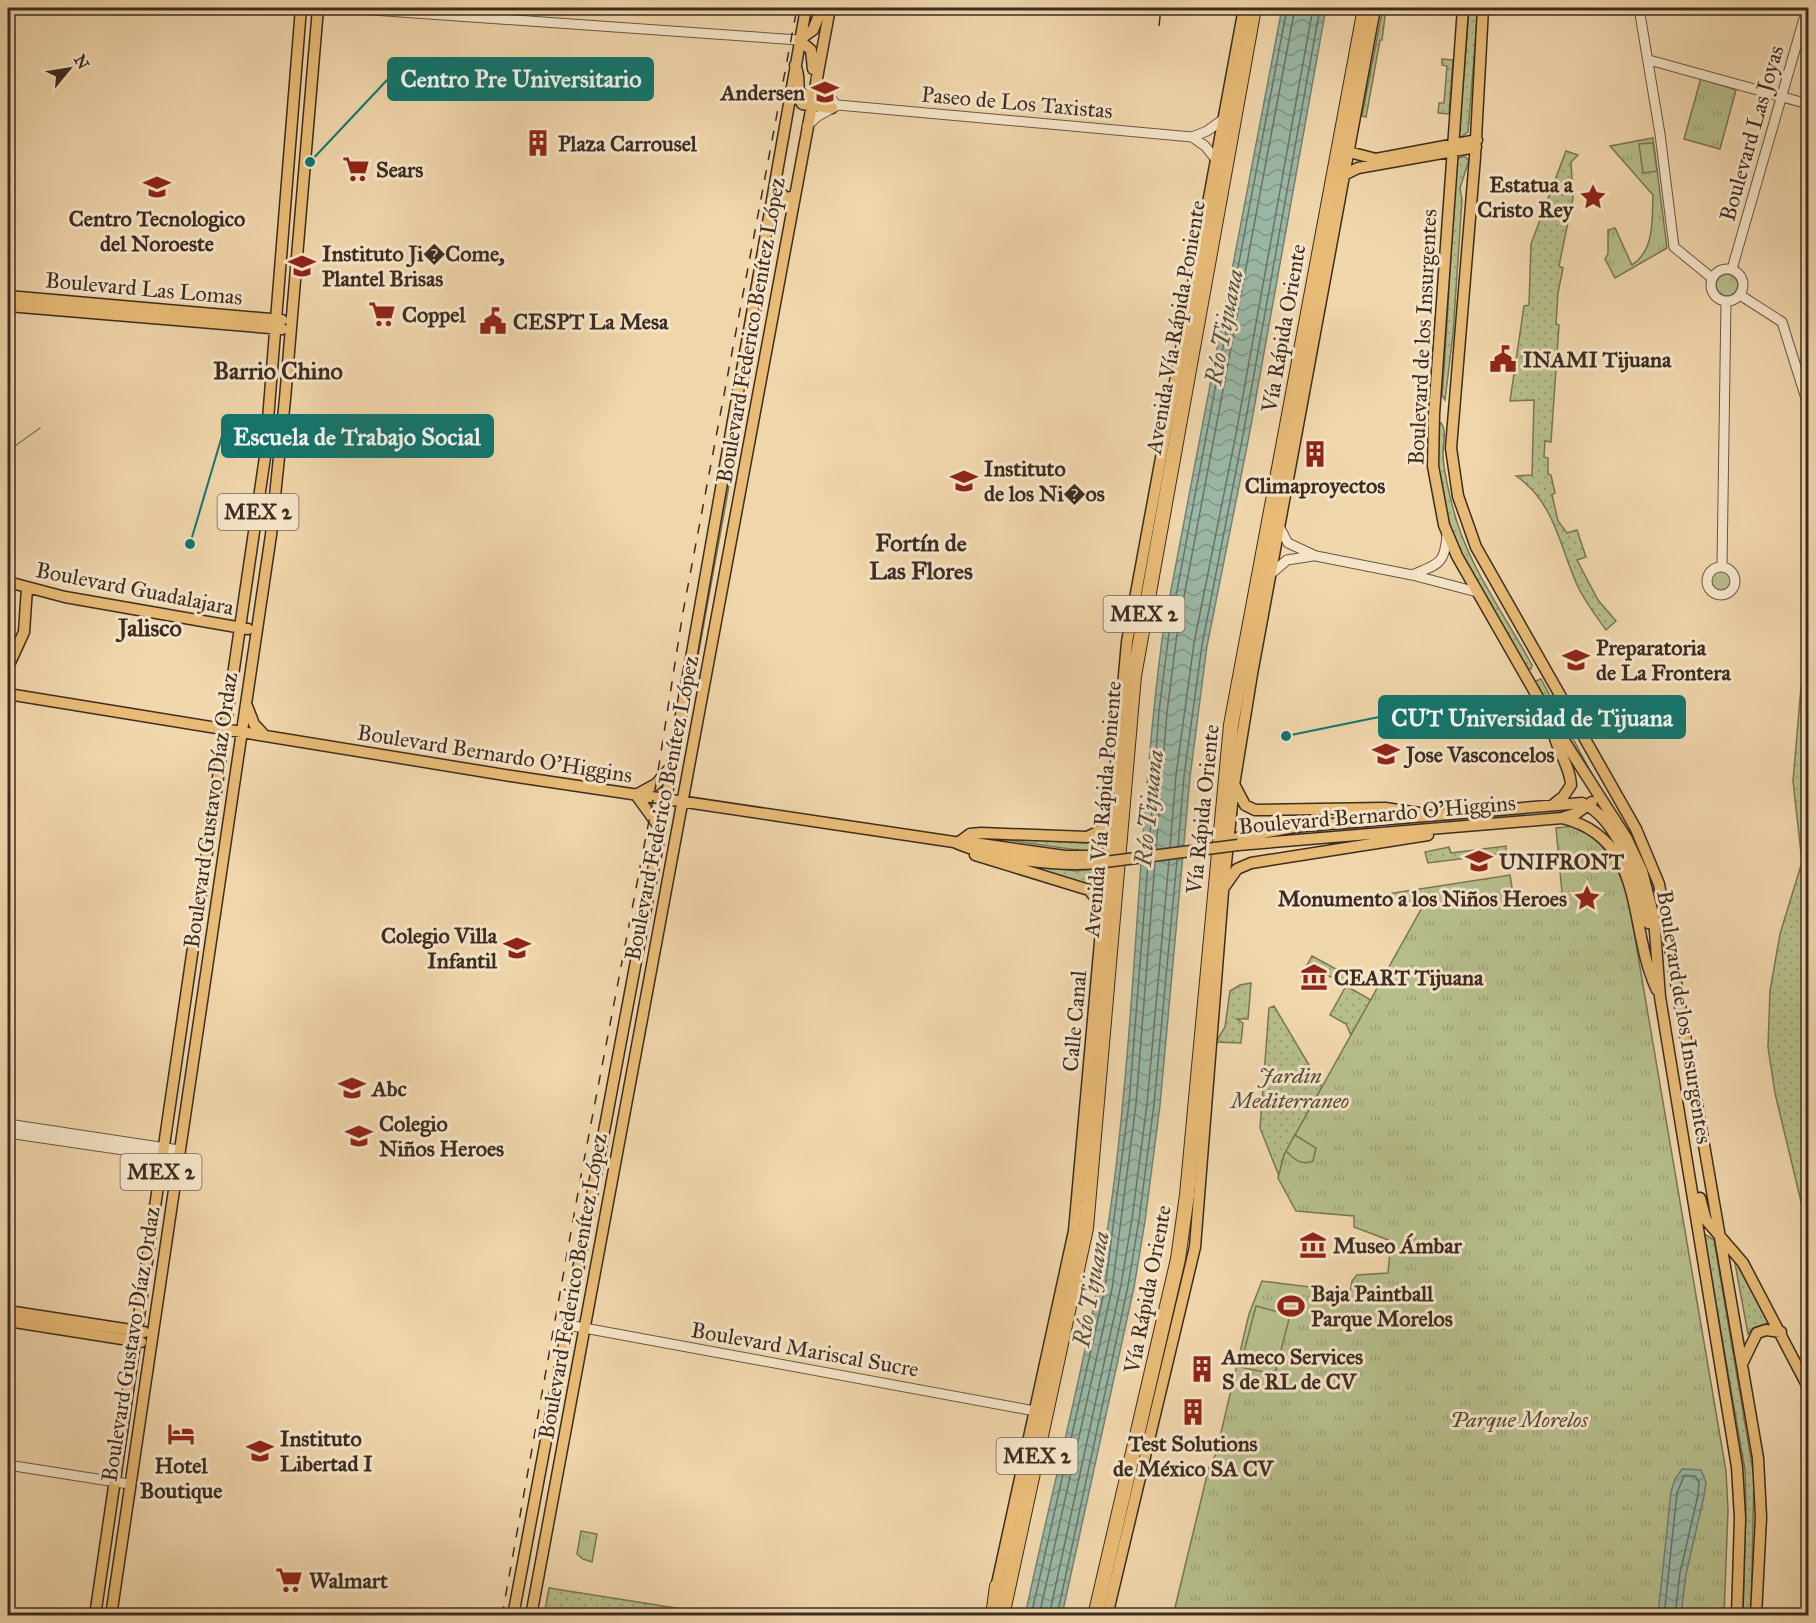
<svg xmlns="http://www.w3.org/2000/svg" width="1816" height="1623" viewBox="0 0 1816 1623" font-family="'IM FELL Great Primer',serif">
<defs>
<pattern id="grass-dots" width="8" height="8" patternUnits="userSpaceOnUse" patternTransform="scale(1.5)"><rect width="8" height="8" fill="#b6be8c"/><path d="M2 2h.1M6 6h.1" fill="none" stroke="#9da378" stroke-width="1.8" stroke-linecap="round"/></pattern>
<pattern id="park-tufts" width="24" height="20" patternUnits="userSpaceOnUse" patternTransform="scale(1.5)"><rect width="24" height="20" fill="#b6be8c"/><path d="M3 7l-1-3M5 7V3M7 7l1-3M15 17l-1-3M17 17v-4M19 17l1-3" fill="none" stroke="#9da378"/></pattern>
<pattern id="water-waves" width="16" height="10" patternUnits="userSpaceOnUse" patternTransform="scale(1.5)"><rect width="16" height="10" fill="#9ab9a7"/><path d="M0 5q4-4 8 0t8 0" fill="none" stroke="#7f9788"/></pattern>
</defs>
<rect width="100%" height="100%" fill="#f0d6ab"/>
<filter id="stains"><feTurbulence type="fractalNoise" baseFrequency=".00333" numOctaves="4"/><feColorMatrix values="0 0 0 0 .2 0 0 0 0 .09 0 0 0 0 .02 0 0 0 .5 -.17"/></filter>
<radialGradient id="worn" r=".72"><stop offset=".6" stop-color="#630" stop-opacity="0"/><stop offset="1" stop-color="#630" stop-opacity=".3"/></radialGradient>
<!-- grass -->
<path fill="url(#grass-dots)" stroke="#797556" stroke-width="1.5" d="M1383 8H1386L1382 40H1380L1366 117 1362 116Z
M1469 8H1478L1468 132 1461 137 1459 136Z
M1442 59 1453 60 1449 114 1438 113 1439 103H1444L1447 66 1442 65Z
M1566 151 1578 155 1571 162 1573 198 1559 266 1563 268 1558 293 1556 324 1559 325 1551 442 1545 441 1544 457 1548 458V474L1551 475 1555 493 1552 495 1558 521 1567 533 1577 530 1586 557 1577 560 1598 600 1616 621 1606 630C1596 616 1586 603 1578 587 1560 548 1555 502 1516 476L1532 475 1534 400 1510 401 1524 306 1529 305 1531 244Z
M1464 156 1469 160 1460 188 1462 200 1453 334 1445 400 1442 395C1449 316 1450 238 1457 159Z
M771 228 765 268 766 283 682 744Z
M1441 423C1447 430 1443 444 1443 454 1443 469 1448 488 1452 504 1465 562 1504 613 1532 665L1531 669H1528C1487 607 1444 541 1437 466 1435 453 1437 438 1437 425Z
M1541 679 1594 778 1533 682Z
M1808 686V1231L1775 1093 1768 1047 1770 991 1780 934 1802 862 1793 781 1801 687Z
M1106 832 1104 850 1091 852 980 836 1086 843Z
M1506 846V853L1428 863 1425 852 1449 847 1451 853Z
M1024 864 1076 871 1103 868 1101 900Z
M1312 956 1347 975 1343 984 1314 967 1307 979 1301 976Z
M1251 983 1248 1019H1237L1243 1023 1241 1043 1216 1042 1225 1027 1230 991 1240 985Z
M1346 986 1371 1000 1351 1035 1346 1024 1330 1015Z
M1274 1006 1322 1087 1284 1155 1279 1176 1260 1128 1269 1008Z
M1704 1234 1714 1240 1754 1477 1751 1615H1743L1746 1504 1745 1470Z
M1734 1258 1769 1323 1753 1328 1748 1334Z
M549 1588 720 1615H544Z"/>
<!-- park -->
<path fill="url(#park-tufts)" stroke="#797556" stroke-width="1.5" d="M1701 78 1736 90 1720 149 1684 139Z
M1653 138 1667 248 1615 278 1605 259 1608 254V230L1615 228 1632 265C1655 250 1652 219 1653 195L1610 146Z
M1716 285a11 11 0 1 1 22 0a11 11 0 1 1-22 0Z
M1710 581a11 11 0 1 1 22 0a11 11 0 1 1-22 0Z
M1575 826C1604 839 1619 868 1628 897L1726 1471 1728 1510 1724 1615 1173 1616 1209 1467 1216 1454 1249 1314 1262 1281 1350 1292 1352 1281 1357 1275 1388 1273 1391 1241 1354 1227V1216L1296 1211 1278 1178 1284 1155 1424 904 1381 895 1510 875 1515 907 1563 904 1556 828Z
M581 1531 597 1534 592 1562 583 1559 577 1554Z"/>
<!-- pitch -->
<path fill="#b6be8c" stroke="#797556" stroke-width="1.5" d="M1653 143 1657 171 1643 173 1639 144Z
M1295 1135 1316 1148 1313 1161C1301 1166 1294 1159 1286 1151Z
M1256 1306 1290 1315 1276 1370 1269 1373 1240 1367Z"/>
<!-- water -->
<path fill="url(#water-waves)" stroke="#748171" stroke-width="1.5" d="M1282 8H1326L1249 436 1207 646 1190 777 1160 1105 1145 1221 1134 1287 1062 1615 1025 1616C1056 1469 1097 1324 1115 1175 1137 994 1139 812 1163 632Z
M1682 1469 1701 1470 1706 1482 1704 1496 1686 1574 1681 1615H1658L1671 1492 1675 1479Z"/>
<g fill="none" stroke-linecap="round" stroke-linejoin="round">
<!-- shore -->
<path stroke="#6b7264" stroke-width="1.5" d="M1178 846 1184 776 1202 645 1243 435 1320 8
M1170 847 1176 775 1194 643 1236 434 1313 8
M1156 849 1167 712 1177 634 1295 8
M1149 850 1159 711 1169 633 1287 8
M1031 1616 1105 1288 1129 1103 1148 863
M1039 1616 1112 1289 1136 1104 1155 862
M1049 1616 1121 1285 1132 1219 1147 1104 1169 861
M1057 1616 1128 1286 1139 1220 1154 1104 1177 860
M1664 1616 1677 1493 1684 1476H1695L1699 1482 1698 1495 1680 1573 1675 1616"/>
<!-- stream -->
<path stroke="#748171" stroke-width="1.5" d="M8 451 40 428"/>
<defs>
<path id="minor" d="M344 8 799 40
M1639 8 1660 134 1674 247 1712 278
M1649 60 1808 104
M816 78 834 102
M807 126 818 116 838 105 1192 137 1207 131 1221 121
M1192 137 1205 146 1214 157
M1711 285a16 16 0 1 1 32 0a16 16 0 1 1-32 0Z
M1732 269 1807 8
M1740 295 1782 322 1808 405
M1280 528 1288 543 1316 556 1412 575 1477 592
M1722 566 1726 301
M1707 581a14 14 0 1 1 28 0a14 14 0 1 1-28 0Z
M1273 572 1287 560 1313 556
M1412 575C1438 564 1445 565 1447 534
M8 1124 179 1150
M8 1133 178 1158
M568 1325 1035 1411
M8 1465 129 1484"/>
<path id="major" d="M1463 8 1434 414 1433 466 1444 525 1457 556 1552 722 1627 839 1642 871 1654 918 1660 997 1737 1467 1740 1518 1737 1616
M1483 8 1475 157 1451 448 1458 496 1476 547 1636 829 1659 884 1758 1458 1761 1517 1756 1616
M799 40 811 50 813 69
M799 40 813 30 822 8
M795 65C802 78 795 91 802 104L832 108
M808 94 830 99
M1349 152 1376 159 1477 140
M1346 174 1358 168 1476 147
M775 187 787 199 795 195
M8 296 282 320
M8 306 282 329
M8 582 65 597 248 629
M8 667 24 632 27 588
M8 694 511 776 954 842C989 858 1058 867 1097 863
M247 706 254 724 265 736
M1553 729C1555 749 1570 764 1571 785L1563 797 1554 804
M1235 786 1245 805 1255 810 1385 808 1419 813
M1562 818C1648 839 1627 928 1657 990
M660 828 636 795 656 784 670 768
M1237 838 1294 827 1582 803C1619 818 1640 887 1648 923
M962 840 970 834 981 833 1087 837 1100 831 1112 821
M960 841 1065 856H1097
M1238 845 1562 818 1577 813 1592 802
M975 855 1089 890 1105 910
M1225 886 1237 869 1251 863 1428 835
M1700 1198 1706 1220 1743 1263 1808 1387
M8 1311 144 1332
M8 1321 141 1342
M1743 1362 1757 1333 1766 1330 1781 1332
M995 1593 1074 1231 1127 642 1244 8
M95 1616 265 457 301 8
M111 1616 271 535 285 399 318 8
M513 1616 661 828 806 8
M531 1616 830 8
M1107 1616 1195 1247 1223 892 1234 785 1252 674 1375 8"/>
<path id="highway" d="M993 1616 997 1586
M1002 1616 1086 1228 1134 676 1254 8
M1095 1616 1178 1259 1187 1195 1231 725 1365 8"/>
</defs>
<!-- minor casing -->
<use href="#minor" stroke="#695644" stroke-width="11"/>
<!-- major casing -->
<use href="#major" stroke="#3c2c21" stroke-width="13"/>
<!-- highway casing -->
<use href="#highway" stroke="#3c2c21" stroke-width="16"/>
<!-- minor -->
<use href="#minor" stroke="#f5e4c8" stroke-width="9"/>
<!-- major -->
<use href="#major" stroke="#e8bb76" stroke-width="10"/>
<!-- highway -->
<use href="#highway" stroke="#e8bb76" stroke-width="14"/>
<!-- rail -->
<path stroke="#3c2c21" stroke-width="1.5" stroke-dasharray="10 10" stroke-linecap="butt" d="M1159 26 1161 8
M502 1616 581 1176 656 784 683 612 797 8"/>
<defs>
<path id="major-bridge" d="M1097 863 1238 845"/>
</defs>
<!-- major-bridge casing -->
<use href="#major-bridge" stroke="#3c2c21" stroke-width="13" stroke-linecap="butt"/>
<!-- major-bridge -->
<use href="#major-bridge" stroke="#e8bb76" stroke-width="10"/>
</g>
<!-- icons -->
<defs>
<symbol id="school-bare" viewBox="-9 -9 18 18"><path d="M0-5L7-2L0 1L-7-2ZM-4 1L0 2.5L4 1V4Q0 6-4 4Z" fill="#8f2418" stroke="#f5e4c8" stroke-width="2.5" paint-order="stroke"/></symbol>
<symbol id="building-bare" viewBox="-9 -9 18 18"><path d="M-4-6H4V6H1V3H-1V6H-4ZM-2.5-4.3h1.7v1.8h-1.7ZM.8-4.3h1.7v1.8H.8ZM-2.5-1h1.7V.8h-1.7ZM.8-1h1.7V.8H.8Z" fill="#8f2418" stroke="#f5e4c8" stroke-width="2.5" paint-order="stroke"/></symbol>
<symbol id="supermarket-bare" viewBox="-9 -9 18 18"><path d="M-6-5.5h2.5l.6 2H6L4.5 2H-2.5L-4.4-4H-6ZM-1.5 3.2a1.3 1.3 0 1 0 .1 0ZM3 3.2a1.3 1.3 0 1 0 .1 0Z" fill="#8f2418" stroke="#f5e4c8" stroke-width="2.5" paint-order="stroke"/></symbol>
<symbol id="university-bare" viewBox="-9 -9 18 18"><path d="M0-5L7-2L0 1L-7-2ZM-4 1L0 2.5L4 1V4Q0 6-4 4Z" fill="#8f2418" stroke="#f5e4c8" stroke-width="2.5" paint-order="stroke"/></symbol>
<symbol id="sight-bare" viewBox="-9 -9 18 18"><path d="M0-6L1.8-2.2L6-1.7L2.9 1.2L3.7 5.4L0 3.3L-3.7 5.4L-2.9 1.2L-6-1.7L-1.8-2.2Z" fill="#8f2418" stroke="#f5e4c8" stroke-width="2.5" paint-order="stroke"/></symbol>
<symbol id="civic-bare" viewBox="-9 -9 18 18"><path d="M-.6-6.5H3V-4.5H.6V-3L4-1V1h2V6H-6V1h2V-1L-.6-3ZM-1.2 2.5V6h2.4V2.5Z" fill="#8f2418" stroke="#f5e4c8" stroke-width="2.5" paint-order="stroke"/></symbol>
<symbol id="museum-bare" viewBox="-9 -9 18 18"><path d="M0-6L6-3V-2H-6V-3ZM-5-1h2V3h-2ZM-1-1h2V3h-2ZM3-1h2V3H3ZM-6 4H6V6H-6Z" fill="#8f2418" stroke="#f5e4c8" stroke-width="2.5" paint-order="stroke"/></symbol>
<symbol id="stadium-bare" viewBox="-9 -9 18 18"><path d="M0-5a6.5 5 0 1 0 0 10a6.5 5 0 1 0 0-10ZM-3.5-1.8h7v3.6h-7Z" fill="#8f2418" stroke="#f5e4c8" stroke-width="2.5" paint-order="stroke"/></symbol>
<symbol id="hotel-bare" viewBox="-9 -9 18 18"><path d="M-6-4.5h1.5V1H6V5H4.5V3h-9V5H-6ZM-4 0a1.8 1.8 0 1 1 3.6 0ZM.5 0V-2.5h3Q6-2.5 6 0Z" fill="#8f2418" stroke="#f5e4c8" stroke-width="2.5" paint-order="stroke"/></symbol>
</defs>
<g fill-rule="evenodd">
<use href="#school-bare" x="806" y="73" width="38" height="38"/>
<use href="#building-bare" x="519" y="124" width="38" height="38"/>
<use href="#supermarket-bare" x="337" y="150" width="38" height="38"/>
<use href="#university-bare" x="138" y="168" width="38" height="38"/>
<use href="#sight-bare" x="1574" y="178" width="38" height="38"/>
<use href="#university-bare" x="283" y="247" width="38" height="38"/>
<use href="#supermarket-bare" x="363" y="295" width="38" height="38"/>
<use href="#civic-bare" x="474" y="302" width="38" height="38"/>
<use href="#civic-bare" x="1484" y="340" width="38" height="38"/>
<use href="#building-bare" x="1296" y="435" width="38" height="38"/>
<use href="#school-bare" x="945" y="462" width="38" height="38"/>
<use href="#university-bare" x="1557" y="641" width="38" height="38"/>
<use href="#school-bare" x="1367" y="735" width="38" height="38"/>
<use href="#university-bare" x="1460" y="842" width="38" height="38"/>
<use href="#sight-bare" x="1568" y="879" width="38" height="38"/>
<use href="#school-bare" x="498" y="929" width="38" height="38"/>
<use href="#museum-bare" x="1295" y="958" width="38" height="38"/>
<use href="#school-bare" x="333" y="1069" width="38" height="38"/>
<use href="#university-bare" x="340" y="1117" width="38" height="38"/>
<use href="#museum-bare" x="1294" y="1226" width="38" height="38"/>
<use href="#stadium-bare" x="1272" y="1287" width="38" height="38"/>
<use href="#building-bare" x="1183" y="1350" width="38" height="38"/>
<use href="#building-bare" x="1174" y="1393" width="38" height="38"/>
<use href="#hotel-bare" x="162" y="1415" width="38" height="38"/>
<use href="#school-bare" x="241" y="1432" width="38" height="38"/>
<use href="#supermarket-bare" x="270" y="1561" width="38" height="38"/>
</g>
<g text-anchor="middle" stroke-width="6" stroke-linejoin="round" paint-order="stroke">
<!-- shield labels -->
<g fill="#f5e4c8" stroke="#746353" stroke-width="1.5">
<rect x="217.5" y="494" width="81" height="36" rx="4.5"/>
<rect x="1103.5" y="596" width="81" height="36" rx="4.5"/>
<rect x="120.5" y="1154" width="81" height="36" rx="4.5"/>
<rect x="996.5" y="1438" width="81" height="36" rx="4.5"/>
</g>
<g font-size="21" font-weight="bold" fill="#3c2c21">
<text x="258" y="519">MEX 2</text>
<text x="1144" y="621">MEX 2</text>
<text x="161" y="1179">MEX 2</text>
<text x="1037" y="1463">MEX 2</text>
</g>
<!-- poi labels -->
<g font-size="22" font-weight="bold" fill="#3c2c21" stroke="#f5e4c8" text-anchor="start">
<text x="805" y="100" text-anchor="end">Andersen</text>
<text x="558" y="151">Plaza Carrousel</text>
<text x="376" y="177">Sears</text>
<text x="1573" y="192" text-anchor="end">Estatua a<tspan x="1573" dy="25">Cristo Rey</tspan></text>
<text x="157" y="226" text-anchor="middle">Centro Tecnologico<tspan x="157" dy="25">del Noroeste</tspan></text>
<text x="322" y="261">Instituto Ji�Come,<tspan x="322" dy="25">Plantel Brisas</tspan></text>
<text x="402" y="322">Coppel</text>
<text x="513" y="329">CESPT La Mesa</text>
<text x="1523" y="367">INAMI Tijuana</text>
<text x="984" y="476">Instituto<tspan x="984" dy="25">de los Ni�os</tspan></text>
<text x="1315" y="493" text-anchor="middle">Climaproyectos</text>
<text x="1596" y="655">Preparatoria<tspan x="1596" dy="25">de La Frontera</tspan></text>
<text x="1406" y="762">Jose Vasconcelos</text>
<text x="1499" y="869">UNIFRONT</text>
<text x="1567" y="906" text-anchor="end">Monumento a los Niños Heroes</text>
<text x="497" y="943" text-anchor="end">Colegio Villa<tspan x="497" dy="25">Infantil</tspan></text>
<text x="1334" y="985">CEART Tijuana</text>
<text x="372" y="1096">Abc</text>
<text x="379" y="1131">Colegio<tspan x="379" dy="25">Niños Heroes</tspan></text>
<text x="1333" y="1253">Museo Ámbar</text>
<text x="1311" y="1301">Baja Paintball<tspan x="1311" dy="25">Parque Morelos</tspan></text>
<text x="1222" y="1364">Ameco Services<tspan x="1222" dy="25">S de RL de CV</tspan></text>
<text x="280" y="1446">Instituto<tspan x="280" dy="25">Libertad I</tspan></text>
<text x="1193" y="1451" text-anchor="middle">Test Solutions<tspan x="1193" dy="25">de México SA CV</tspan></text>
<text x="181" y="1473" text-anchor="middle">Hotel<tspan x="181" dy="25">Boutique</tspan></text>
<text x="309" y="1588">Walmart</text>
</g>
<!-- street labels -->
<g font-size="22" fill="#3c2c21" stroke="#f5e4c8">
<text transform="translate(1017 102) rotate(5)" y="8">Paseo de Los Taxistas</text>
<text transform="translate(1751 133) rotate(-74)" y="8">Boulevard Las Joyas</text>
<text transform="translate(144 288) rotate(5)" y="8">Boulevard Las Lomas</text>
<text transform="translate(1175 327) rotate(-80)" y="8">Avenida Vía Rápida Poniente</text>
<text transform="translate(1283 328) rotate(-80)" y="8">Vía Rápida Oriente</text>
<text transform="translate(750 330) rotate(-80)" y="8">Boulevard Federico Benítez López</text>
<text transform="translate(1422 337) rotate(-87)" y="8">Boulevard de los Insurgentes</text>
<text transform="translate(135 588) rotate(11)" y="8">Boulevard Guadalajara</text>
<text transform="translate(495 753) rotate(9)" y="8">Boulevard Bernardo O'Higgins</text>
<text transform="translate(661 808) rotate(-79)" y="8">Boulevard Federico Benítez López</text>
<text transform="translate(1102 809) rotate(-85)" y="8">Avenida Vía Rápida Poniente</text>
<text transform="translate(1202 809) rotate(-84)" y="8">Vía Rápida Oriente</text>
<text transform="translate(210 810) rotate(-82)" y="8">Boulevard Gustavo Díaz Ordaz</text>
<text transform="translate(1377 814) rotate(-5)" y="8">Boulevard Bernardo O'Higgins</text>
<text transform="translate(1685 1017) rotate(81)" y="8">Boulevard de los Insurgentes</text>
<text transform="translate(1074 1021) rotate(-85)" y="8">Calle Canal</text>
<text transform="translate(572 1286) rotate(-80)" y="8">Boulevard Federico Benítez López</text>
<text transform="translate(1147 1289) rotate(-79)" y="8">Vía Rápida Oriente</text>
<text transform="translate(130 1344) rotate(-81)" y="8">Boulevard Gustavo Díaz Ordaz</text>
<text transform="translate(805 1349) rotate(10)" y="8">Boulevard Mariscal Sucre</text>
</g>
<!-- park labels -->
<g font-size="22" font-style="italic" fill="#544936" stroke="#f5e4c8">
<text x="1290" y="1083">Jardin<tspan x="1290" dy="25">Mediterraneo</tspan></text>
<text x="1519" y="1427">Parque Morelos</text>
</g>
<!-- water labels -->
<g font-size="24" font-style="italic" fill="#544f42" stroke="#f5e4c8">
<text transform="translate(1224 327) rotate(-79)" y="8">Río Tijuana</text>
<text transform="translate(1149 808) rotate(-84)" y="8">Río Tijuana</text>
<text transform="translate(1091 1289) rotate(-80)" y="8">Río Tijuana</text>
</g>
<!-- neighbourhood labels -->
<g font-size="24" font-weight="bold" fill="#3c2c21" stroke="#f5e4c8">
<text x="278" y="379">Barrio Chino</text>
<text x="921" y="551">Fortín de<tspan x="921" dy="28">Las Flores</tspan></text>
<text x="150" y="636">Jalisco</text>
</g>
</g>
<!-- callouts -->
<path fill="none" stroke="#0f766e" stroke-width="2" d="M310 162L388 79M190 544L222 436M1286 736L1379 717"/>
<g fill="#0f766e" stroke="#f5e4c8" stroke-width="2">
<circle cx="310" cy="162" r="6"/>
<circle cx="190" cy="544" r="6"/>
<circle cx="1286" cy="736" r="6"/>
</g>
<g fill="#0f766e" stroke="#0f766e" stroke-width="2">
<rect x="388" y="58" width="265" height="42" rx="6"/>
<rect x="222" y="415" width="271" height="42" rx="6"/>
<rect x="1379" y="696" width="306" height="42" rx="6"/>
</g>
<g font-size="24" text-anchor="middle" font-weight="bold" fill="#fff">
<text x="521" y="87">Centro Pre Universitario</text>
<text x="357" y="445">Escuela de Trabajo Social</text>
<text x="1532" y="726">CUT Universidad de Tijuana</text>
</g>
<!-- margin -->
<rect width="1816" height="1623" fill="none" stroke="#f0d6ab" stroke-width="30"/>
<rect x="9" y="9" width="1798" height="1605" fill="none" stroke="#3c2c21" stroke-width="3"/>
<rect x="15" y="15" width="1786" height="1593" fill="none" stroke="#3c2c21" stroke-width="1.5"/>
<!-- north arrow -->
<g transform="translate(69 69) rotate(60)" stroke="#f5e4c8" stroke-width="4.5" paint-order="stroke">
<path d="M0-4.5L10 22L0 15L-10 22Z" fill="#3c2c21"/>
<text y="-9" font-size="16" font-weight="bold" text-anchor="middle" fill="#3c2c21">N</text>
</g>
<rect width="100%" height="100%" filter="url(#stains)"/>
<rect width="100%" height="100%" fill="url(#worn)"/>
</svg>
